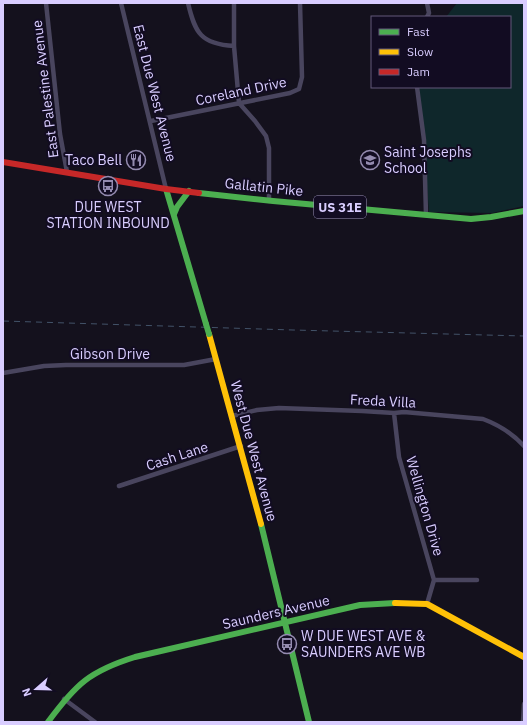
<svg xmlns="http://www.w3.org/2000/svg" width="527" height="725" viewBox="0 0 527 725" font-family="'IBM Plex Sans',sans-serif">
<rect width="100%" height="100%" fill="#14111d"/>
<!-- green -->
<path fill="#0f272b" d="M457 3H524V206L492 213 429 212 419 87H510V17H446Z"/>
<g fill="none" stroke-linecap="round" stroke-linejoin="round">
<!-- street -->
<path stroke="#49455e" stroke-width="4.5" d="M46 3 60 134 67 172
M121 3 166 189
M188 3C195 33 201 44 234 46
M234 3V46L239 103 255 121 266 136 269 148V201
M427 3 429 13 427 17
M417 87 424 140 426 215
M151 121 290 93 299 89 302 77 300 3
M3 373 44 366 66 365H184L216 359
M394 413 399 457 434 580 427 604
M232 416 257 410 279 408 362 411 394 413 404 412 483 419C499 425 512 433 524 446
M119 486 241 446
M434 580H477
M64 699 95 722
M523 722 524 704"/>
<!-- fast -->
<path stroke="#4caf50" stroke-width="6" d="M166 189 206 324
M199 193 273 201 471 219 491 217 524 211
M174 214 177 207 189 191
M261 524 309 722
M48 722C76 684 90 671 135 657L360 605 395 603"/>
<!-- slow -->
<path stroke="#ffc107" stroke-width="6" d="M209 334 261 524
M395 603 427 604 524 657"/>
<!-- jam -->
<path stroke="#c62828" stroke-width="6" d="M3 162 166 189 199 193"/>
<!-- rail -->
<path stroke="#425268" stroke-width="1" stroke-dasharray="6 5" stroke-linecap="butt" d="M3 321 293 330 524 336"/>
<!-- fast-bridge -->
<path stroke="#4caf50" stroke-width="6" d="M206 324 209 334"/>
</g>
<!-- icons -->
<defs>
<symbol id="restaurant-ring" viewBox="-11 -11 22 22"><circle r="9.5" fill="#120c22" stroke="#948bb0" stroke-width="1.5"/><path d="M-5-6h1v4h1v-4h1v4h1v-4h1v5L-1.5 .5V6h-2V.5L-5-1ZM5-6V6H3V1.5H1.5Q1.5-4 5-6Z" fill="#948bb0"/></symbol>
<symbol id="school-ring" viewBox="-11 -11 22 22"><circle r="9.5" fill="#120c22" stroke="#948bb0" stroke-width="1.5"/><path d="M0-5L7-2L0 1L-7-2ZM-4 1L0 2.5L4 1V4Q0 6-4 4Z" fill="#948bb0"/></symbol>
<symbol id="bus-ring" viewBox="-11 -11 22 22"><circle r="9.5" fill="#120c22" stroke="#948bb0" stroke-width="1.5"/><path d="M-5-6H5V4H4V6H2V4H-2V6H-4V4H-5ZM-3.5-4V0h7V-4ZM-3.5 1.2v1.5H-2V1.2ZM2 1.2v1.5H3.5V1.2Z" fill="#948bb0"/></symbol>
</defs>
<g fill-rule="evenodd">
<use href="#restaurant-ring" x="125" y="149" width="22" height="22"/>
<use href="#school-ring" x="359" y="149" width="22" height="22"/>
<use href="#bus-ring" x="97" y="175" width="22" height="22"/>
<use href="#bus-ring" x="276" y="633" width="22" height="22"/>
</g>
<g text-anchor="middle" stroke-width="4" stroke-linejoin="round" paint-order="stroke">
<!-- shield labels -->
<rect fill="#120c22" stroke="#9d93bd" stroke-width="1" x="314" y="196" width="52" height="22" rx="3"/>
<g font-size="13" font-weight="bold" fill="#d9cdff">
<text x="340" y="212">US 31E</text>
</g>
<!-- street labels -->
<g font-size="14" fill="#d9cdff" stroke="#120c22">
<text transform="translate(45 89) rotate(-97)" y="5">East Palestine Avenue</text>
<text transform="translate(241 91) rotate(-12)" y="5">Coreland Drive</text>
<text transform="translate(155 93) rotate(76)" y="5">East Due West Avenue</text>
<text transform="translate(264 187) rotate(6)" y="5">Gallatin Pike</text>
<text x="110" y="359">Gibson Drive</text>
<text transform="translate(383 401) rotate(3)" y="5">Freda Villa</text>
<text transform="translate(254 451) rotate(75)" y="5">West Due West Avenue</text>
<text transform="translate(177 456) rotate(-18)" y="5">Cash Lane</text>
<text transform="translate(425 506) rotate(74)" y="5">Wellington Drive</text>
<text transform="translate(276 612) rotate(-13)" y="5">Saunders Avenue</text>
</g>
<!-- poi labels -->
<g font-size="14" fill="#d9cdff" stroke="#120c22" text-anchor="start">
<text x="384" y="157">Saint Josephs<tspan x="384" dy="16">School</tspan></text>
<text x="122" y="165" text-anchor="end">Taco Bell</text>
<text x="108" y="212" text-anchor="middle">DUE WEST<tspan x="108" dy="16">STATION INBOUND</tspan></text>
<text x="301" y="641">W DUE WEST AVE &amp;<tspan x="301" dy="16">SAUNDERS AVE WB</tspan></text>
</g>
</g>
<!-- border -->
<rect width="527" height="725" fill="none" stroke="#d9cdff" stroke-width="8"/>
<!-- legend -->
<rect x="371" y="16" width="140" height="72" fill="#120c22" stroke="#62597a"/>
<rect x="379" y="29" width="20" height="6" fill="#4caf50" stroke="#62597a"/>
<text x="407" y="36" font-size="12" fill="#d9cdff">Fast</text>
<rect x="379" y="49" width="20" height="6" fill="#ffc107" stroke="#62597a"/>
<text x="407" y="56" font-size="12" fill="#d9cdff">Slow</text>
<rect x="379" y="69" width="20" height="6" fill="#c62828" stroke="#62597a"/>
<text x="407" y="76" font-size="12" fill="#d9cdff">Jam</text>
<!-- north arrow -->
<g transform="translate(36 689) rotate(250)" stroke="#120c22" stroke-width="3" paint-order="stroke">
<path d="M0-3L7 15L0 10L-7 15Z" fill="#d9cdff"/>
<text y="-6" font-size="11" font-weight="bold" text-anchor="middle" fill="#d9cdff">N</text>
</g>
</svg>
